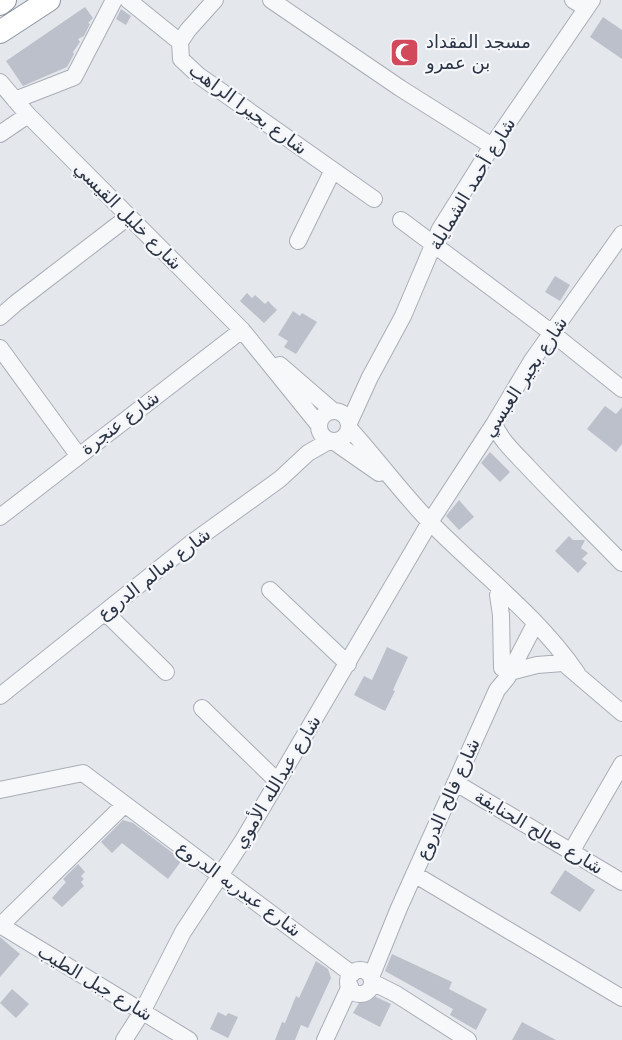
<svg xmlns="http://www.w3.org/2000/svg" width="622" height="1040" viewBox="0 0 622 1040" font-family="'DejaVu Sans',Cairo,sans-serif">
<rect width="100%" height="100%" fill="#e4e7ec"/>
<!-- building -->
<path fill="#bbc0ca" d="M85 7 93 18 88 23 90 24 84 36 78 39 80 42 73 52 74 54 67 67 23 86 6 61Z
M121 9 131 16 126 25 116 19Z
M603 17 622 30V59L590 37Z
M555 276 570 285 560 301 545 292Z
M247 293 252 298 255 295 265 304 268 301 277 310 264 323 240 301Z
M293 311 300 316 302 313 317 322 296 354 284 347 288 341 278 335Z
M605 406 616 414 622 407V444L616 452 587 429Z
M490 452 510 472 500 482 481 463Z
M459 500 474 517 459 530 446 516Z
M569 536 573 540H585L581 548 588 553 582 559 587 563 578 573 555 551Z
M387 647 408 657 393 690 395 691 385 711 354 695 364 676 372 680Z
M123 820 133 823 182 860 168 879 122 843 112 853 101 842Z
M78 864 85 872 81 876 84 879 81 882 84 886 62 907 52 898 66 882 63 879Z
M565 870 595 890 580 912 550 893Z
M0 937 20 954 0 977Z
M392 954 452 982 449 989 487 1009 476 1030 450 1015 453 1009 385 971Z
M316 961 328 969 331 978 308 1028 301 1025 295 1040H275L282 1022 285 1023 296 996 299 998Z
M12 989 29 1004 16 1018 0 1003Z
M372 995 391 1004 380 1027 353 1013 362 998Z
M218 1012 226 1016 228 1013 238 1017 228 1038 210 1029Z
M522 1022 556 1040H512Z"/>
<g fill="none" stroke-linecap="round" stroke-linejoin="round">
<defs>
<path id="minor" d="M128 0 180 42
M215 0 188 30 180 42 181 59 198 75 374 199
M271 0 400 88 492 146
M573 0 586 8
M0 82 28 115 242 330 318 424
M15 100 74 77 114 0
M0 134 28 115
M401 220 552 333 622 389
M298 241 333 170
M0 317 16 303 128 217
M0 348 78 455
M280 365 332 410
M319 426a15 15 0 1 1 30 0a15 15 0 1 1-30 0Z
M349 423 370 377 403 316 440 229 492 146 592 0
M494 424C501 441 516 454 528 467 559 500 591 531 622 563
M349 428C377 459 401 492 430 522 479 572 537 615 577 673
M333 441 379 473
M0 517 242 330
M270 590 348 664
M498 595 501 615 502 668
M105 612 166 672
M568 667 622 713
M510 672 537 665 563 663
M0 696 190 544 280 479 308 453 329 441
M202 708 277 781
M456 783 622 882
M0 790 83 773 352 974
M571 852 622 764
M414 874 622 998
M0 925 189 1040
M0 926 124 805
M348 982a12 12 0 1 1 24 0a12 12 0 1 1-24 0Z
M371 977 399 908 497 690 507 678 535 624
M372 982 396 994 468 1040
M124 1040 142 1012 183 932 242 842 430 522 494 424 531 362 622 234
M325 1040 350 986"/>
<path id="highway" d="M0 4 5 0
M0 32 49 0"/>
</defs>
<!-- minor casing -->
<use href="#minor" stroke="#a9aeb7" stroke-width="18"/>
<!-- highway casing -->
<use href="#highway" stroke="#8b94a3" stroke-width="24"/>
<!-- minor -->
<use href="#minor" stroke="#f7f8fa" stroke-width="16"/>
<!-- highway -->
<use href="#highway" stroke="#fff" stroke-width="22"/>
</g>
<!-- icons -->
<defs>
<symbol id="mosque-square" viewBox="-11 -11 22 22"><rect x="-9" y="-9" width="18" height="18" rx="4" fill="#d1495b" stroke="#f4f6f9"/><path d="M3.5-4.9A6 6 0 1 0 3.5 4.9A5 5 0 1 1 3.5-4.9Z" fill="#fff"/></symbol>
</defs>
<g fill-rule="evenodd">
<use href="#mosque-square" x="388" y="36" width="33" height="33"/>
</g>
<g text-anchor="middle" stroke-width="4.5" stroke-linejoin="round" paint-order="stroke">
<!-- poi labels -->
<g font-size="18" fill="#2b3445" stroke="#f4f6f9" text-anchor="start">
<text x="426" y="48">مسجد المقداد<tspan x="426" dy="21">بن عمرو</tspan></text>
</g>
<!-- street labels -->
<g font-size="18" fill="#2b3445" stroke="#f4f6f9">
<text transform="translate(248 109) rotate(36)" y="6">شارع بحيرا الراهب</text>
<text transform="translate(472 184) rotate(-59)" y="6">شارع أحمد الشمايلة</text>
<text transform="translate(128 216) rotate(45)" y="6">شارع خليل القيسي</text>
<text transform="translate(525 377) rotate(-57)" y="6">شارع بجير العبسي</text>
<text transform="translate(120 423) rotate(-37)" y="6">شارع عنجرة</text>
<text transform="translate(154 574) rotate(-38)" y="6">شارع سالم الدروع</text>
<text transform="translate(277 782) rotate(-59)" y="6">شارع عبدالله الأموي</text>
<text transform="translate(448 799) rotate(-66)" y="6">شارع فالح الدروع</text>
<text transform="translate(539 832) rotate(31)" y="6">شارع صالح الحنايفة</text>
<text transform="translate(239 889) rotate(36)" y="6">شارع عبدربه الدروع</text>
<text transform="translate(95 983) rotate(31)" y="6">شارع جبل الطيب</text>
</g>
</g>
</svg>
